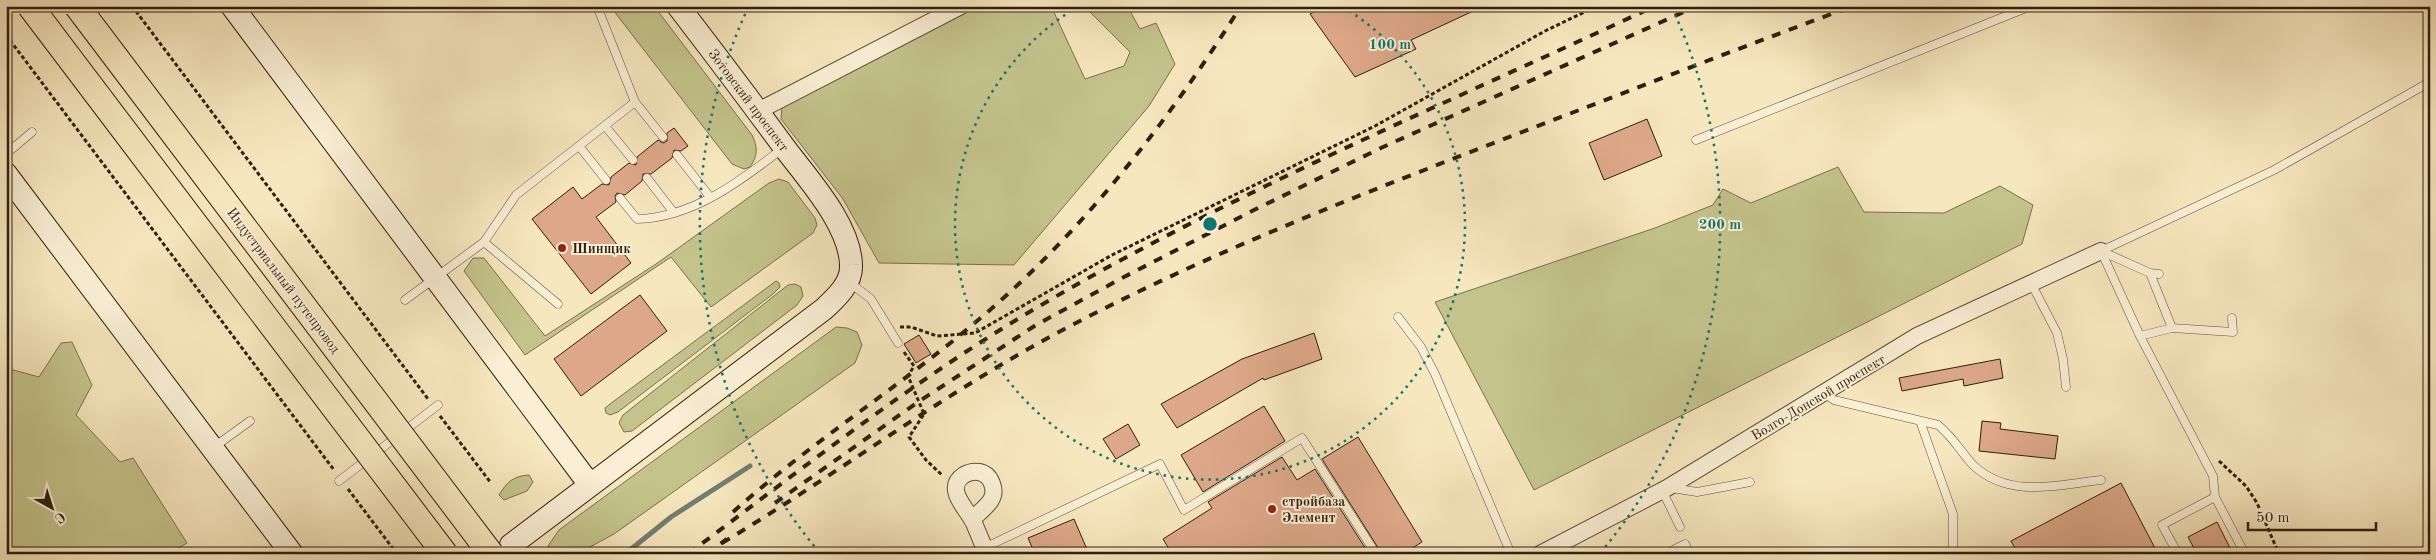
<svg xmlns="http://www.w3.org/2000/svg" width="2436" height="560" viewBox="0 0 2436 560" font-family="'Old Standard TT',serif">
<rect width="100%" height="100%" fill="#f7e7be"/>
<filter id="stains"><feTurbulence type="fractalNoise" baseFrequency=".004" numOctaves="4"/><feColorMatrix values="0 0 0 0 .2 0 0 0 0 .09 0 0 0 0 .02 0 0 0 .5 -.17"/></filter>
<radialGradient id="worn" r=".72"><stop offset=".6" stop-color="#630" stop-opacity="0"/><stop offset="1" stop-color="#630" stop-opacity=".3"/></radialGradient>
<!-- green -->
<path fill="#c4c38c" stroke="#79714e" d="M610 6H654L752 135C758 147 758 156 750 167L744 169 732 164Z
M979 6H1051L1085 79 1124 66 1130 52 1084 6H1127L1140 29 1156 23 1175 64 1149 106 1014 265 879 263 843 199 781 119 782 105Z
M1838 167 1864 212 1944 213 2000 186 2033 205 2022 244 1534 490 1435 302 1655 228 1713 205 1723 189 1751 203Z
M779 179 788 182 815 218 817 225 813 233 711 307 671 257 525 355 464 271 473 258H484L545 336 656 264 769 183Z
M776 281 779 283 780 287 773 294 618 412 610 415 606 413 605 408 614 401Z
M795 284 801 287 803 296 797 305 632 431 624 432 619 423 623 415 788 285Z
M836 327 847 328 857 332 862 345 855 363 614 534 577 554H551L548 546 559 530Z
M72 342 92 385 76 415 120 462 133 458 187 543 168 554H6V368L39 377 61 343Z
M529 475 533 482 527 491 504 500 499 495C507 482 513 476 529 475Z"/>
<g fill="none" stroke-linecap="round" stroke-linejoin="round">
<!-- stream -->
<path stroke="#717f72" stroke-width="5" d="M625 554 671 517 750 466"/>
</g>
<!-- building -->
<path fill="#dda889" stroke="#2e1f0f" d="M1325 6H1484L1411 40 1416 49 1355 77 1310 14Z
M1647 119 1662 156 1604 180 1589 143Z
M674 128 688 146 681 151 674 150 672 158 651 174H643L642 181 625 195 617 193 615 196 616 202 596 217 631 263 591 294 532 219 573 187 582 199 602 184 609 185 611 177 629 163 636 165 637 157 658 140 663 143 667 141V133Z
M640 295 667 331 581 396 554 359Z
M1314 333 1322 359 1264 380 1263 378 1177 428 1161 404 1242 359Z
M919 335 931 354 916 363 904 344Z
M2000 359 2003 378 1964 386 1963 379 1902 391 1899 378Z
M1264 406 1285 441 1203 492 1181 455Z
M1982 421 2001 423 2000 429 2058 436 2055 459 1979 451Z
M1128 424 1140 445 1116 459 1103 439Z
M1358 437 1422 542 1403 554H1382L1322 459Z
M1282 457 1297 480 1315 469 1369 554H1172L1163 539 1212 508 1208 502Z
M2121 483 2158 554H2018L2011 541Z
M1074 519 1089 554H1035L1028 538Z
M2217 522 2233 554H2197L2188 537Z"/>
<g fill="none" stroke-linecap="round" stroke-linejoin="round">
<defs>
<path id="lane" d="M597 6 635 102 663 137
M185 8 188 6
M605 126 633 160
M1696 140 2031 6
M579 146 606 180
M6 154 32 132
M677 155 710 197
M647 178 674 213
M620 198 637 219C692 218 741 181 783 148
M484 242 558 304
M2101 251 2274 170 2430 82
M2101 251 2140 336 2213 476 2215 497 2245 554
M2101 251 2150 273 2159 274
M2150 273 2172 328
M849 282 871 299 898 343
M2031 283 2057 333 2063 359 2066 387
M405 300 484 242 516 195 635 102
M1398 317 1421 347 1435 374 1511 554
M2140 336 2172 328 2233 332 2232 318
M1825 394 1834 400 1938 425C1954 438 1960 451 1973 465 2009 499 2057 485 2101 480
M1920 421 1953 514V554
M214 447 250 421
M339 481 438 405
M1672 488 1697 492 1750 482
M1662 490 1680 527
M984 548 1160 464 1184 510 1302 438 1376 554
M1665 554 1685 544 1690 554
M2178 554 2162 525 2215 497"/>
<path id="street" d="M758 111 961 6
M972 520C978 513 987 507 991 500 997 490 991 474 979 472 973 471 969 472 964 475 944 488 966 508 973 521 978 532 982 543 987 554
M1540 554 1667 488 1917 336 2101 251"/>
<path id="secondary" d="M232 6 590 485
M6 174 292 554
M511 545 824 309C837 297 852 283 851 265 850 224 807 178 784 147 749 99 714 53 678 6"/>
</defs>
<!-- lane casing -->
<use href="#lane" stroke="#60513b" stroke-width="9"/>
<!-- street casing -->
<use href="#street" stroke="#60513b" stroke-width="18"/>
<!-- secondary casing -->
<use href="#secondary" stroke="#2e1f0f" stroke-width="24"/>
<!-- path -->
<path stroke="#2e1f0f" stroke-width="3" stroke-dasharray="4 2.5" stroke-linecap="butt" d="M132 6 428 399
M6 35 334 470
M900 327H911L937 336 975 333 1112 255 1375 126 1545 31 1597 6
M904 352 914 366 908 376 924 414 909 437 926 460 942 475
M440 416 491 483
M2219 461 2246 486 2257 503 2279 554
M348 489 397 554"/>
<!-- lane -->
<use href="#lane" stroke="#faefd5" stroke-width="8"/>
<!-- street -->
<use href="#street" stroke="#faefd5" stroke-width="16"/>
<!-- secondary -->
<use href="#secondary" stroke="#faefd5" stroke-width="22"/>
<!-- rail -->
<path stroke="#2e1f0f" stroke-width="4" stroke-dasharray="9 9" stroke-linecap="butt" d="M775 503 918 402 1036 325 1124 277 1256 209 1383 147 1697 6
M733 512C810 443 898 388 977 321 1082 233 1168 122 1241 6
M722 543C841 472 952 387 1076 323 1206 255 1344 201 1481 148 1605 100 1729 52 1853 6
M688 554C799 471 908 385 1026 314 1227 194 1444 105 1655 6
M706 554 727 539"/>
<defs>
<path id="primary-bridge" d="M30 6 445 554
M77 6 491 554"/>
</defs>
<!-- primary-bridge casing -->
<use href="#primary-bridge" stroke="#2e1f0f" stroke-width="27" stroke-linecap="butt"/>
<!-- primary-bridge -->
<use href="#primary-bridge" stroke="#f7e7be" stroke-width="25"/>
</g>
<!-- distance rings -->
<g fill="none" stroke="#0f766e" stroke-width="2.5" stroke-dasharray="2.5 5">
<path d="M1343 7A255 255 0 1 1 1077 7"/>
<path d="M819 552A510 510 0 0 1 748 8M1672 8A510 510 0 0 1 1601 552"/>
</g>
<!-- markers -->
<g fill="#8f2418" stroke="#faefd5" stroke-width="2">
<circle cx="562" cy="248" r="5"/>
<circle cx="1272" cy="509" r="5"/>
</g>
<g text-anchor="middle" stroke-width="4" stroke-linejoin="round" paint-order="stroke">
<!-- street labels -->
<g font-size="14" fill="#2e1f0f" stroke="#faefd5">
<text transform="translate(749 100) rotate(53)" y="5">Зотовский проспект</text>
<text transform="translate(284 280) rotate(53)" y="5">Индустриальный путепровод</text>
<text transform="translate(1818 397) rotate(-31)" y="5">Волго-Донской проспект</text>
</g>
<!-- poi labels -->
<g font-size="14" font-weight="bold" fill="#2e1f0f" stroke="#faefd5" text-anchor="start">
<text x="572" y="253">Шинщик</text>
<text x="1282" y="506">стройбаза<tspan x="1282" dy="16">Элемент</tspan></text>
</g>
</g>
<circle cx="1210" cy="224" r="8" fill="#0f766e" stroke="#faefd5" stroke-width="2.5"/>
<g font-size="15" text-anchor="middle" font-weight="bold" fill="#0f766e" stroke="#faefd5" stroke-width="4" stroke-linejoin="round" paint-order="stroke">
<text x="1390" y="49">100 m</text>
<text x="1720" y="229">200 m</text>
</g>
<!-- margin -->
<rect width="2436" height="560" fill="none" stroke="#f7e7be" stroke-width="25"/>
<rect x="8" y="8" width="2421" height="545" fill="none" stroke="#2e1f0f" stroke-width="2.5"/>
<rect x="12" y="12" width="2411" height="535" fill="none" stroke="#2e1f0f"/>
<!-- north arrow -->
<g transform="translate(52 508) rotate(141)" stroke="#faefd5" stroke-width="4" paint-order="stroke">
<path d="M0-4L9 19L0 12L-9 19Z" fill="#2e1f0f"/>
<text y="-8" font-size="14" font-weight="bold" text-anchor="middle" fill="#2e1f0f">С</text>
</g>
<!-- scale -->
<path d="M2248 522v8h128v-8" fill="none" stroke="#2e1f0f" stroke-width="2.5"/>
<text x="2256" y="522" font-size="15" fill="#2e1f0f" stroke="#faefd5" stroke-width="4" paint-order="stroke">50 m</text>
<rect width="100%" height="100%" filter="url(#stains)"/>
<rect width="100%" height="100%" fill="url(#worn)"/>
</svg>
